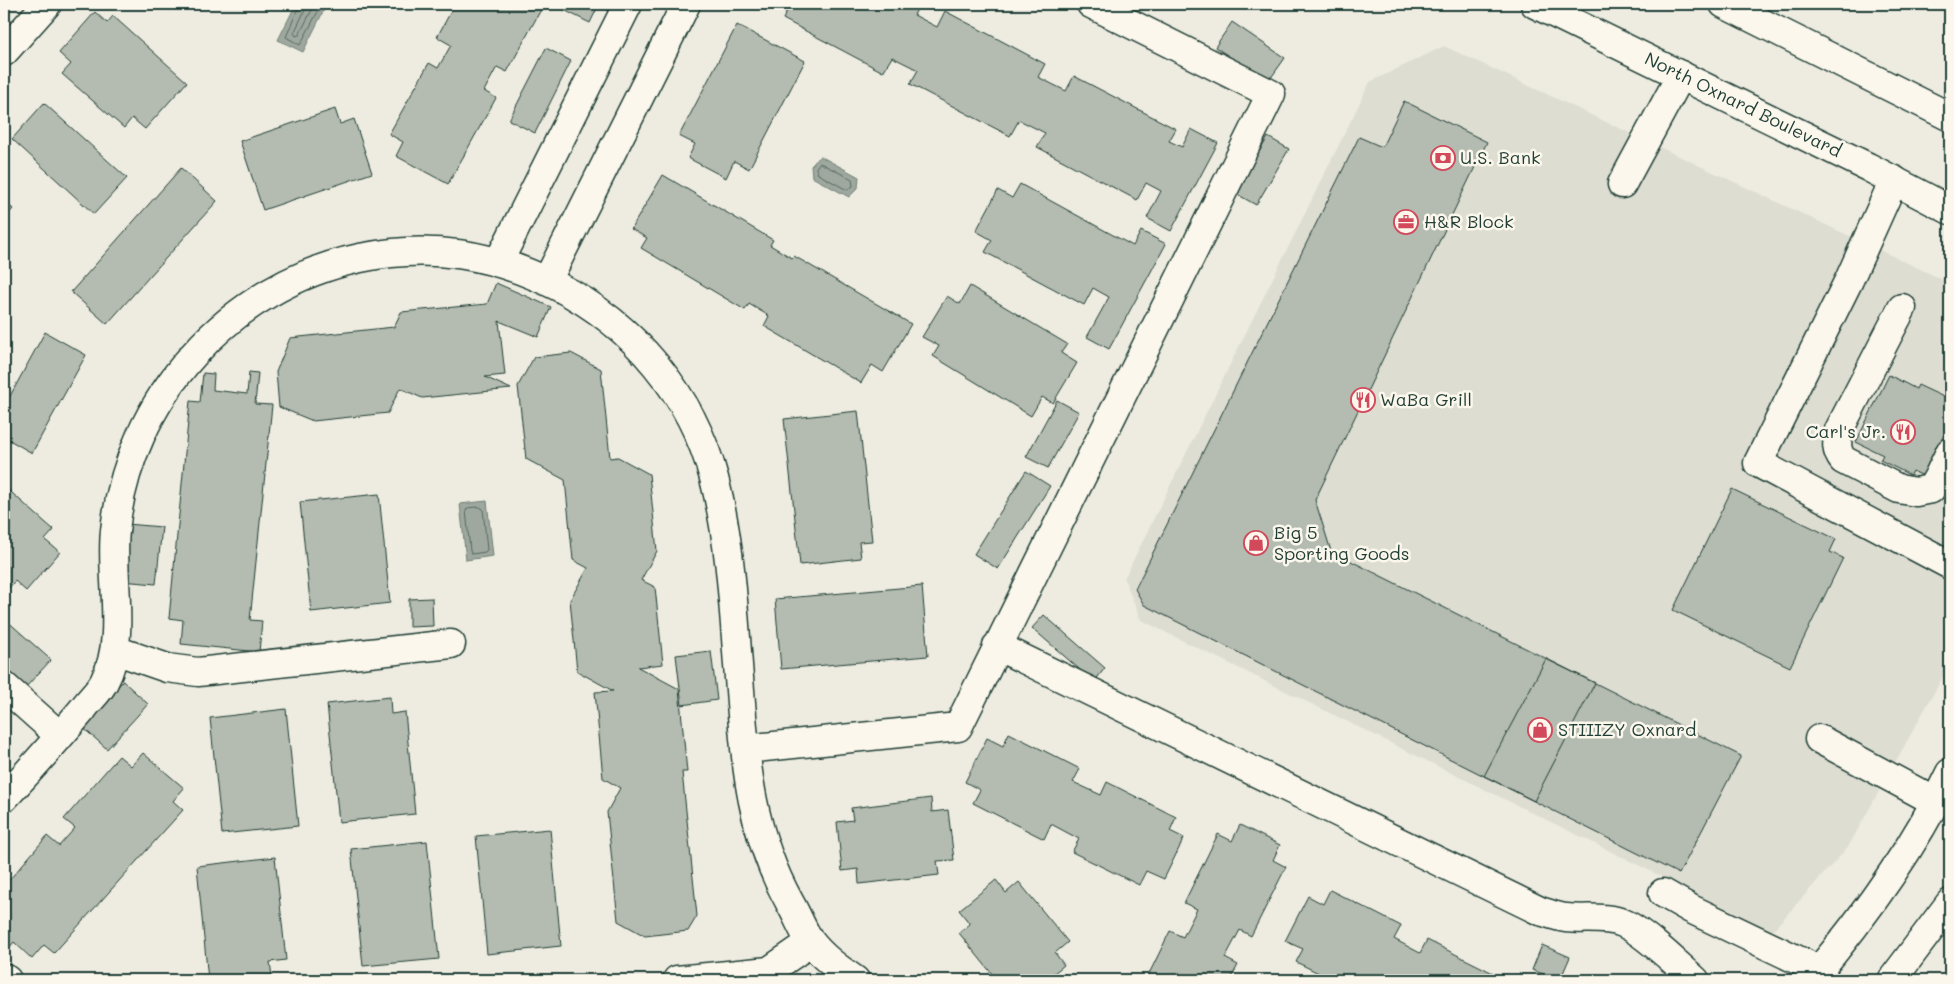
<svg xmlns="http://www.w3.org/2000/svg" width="1954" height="984" viewBox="0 0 1954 984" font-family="Mali,sans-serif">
<rect width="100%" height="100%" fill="#eeece1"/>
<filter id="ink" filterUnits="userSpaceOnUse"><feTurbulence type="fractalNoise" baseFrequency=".02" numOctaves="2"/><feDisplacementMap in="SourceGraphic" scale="10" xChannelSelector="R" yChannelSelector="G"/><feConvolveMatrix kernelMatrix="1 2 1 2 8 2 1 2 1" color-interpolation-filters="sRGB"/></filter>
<g filter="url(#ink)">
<!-- built -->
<path fill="#ddddd2" d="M1444 46 1950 283V664L1848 847 1772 931 1141 620 1124 579 1370 82Z"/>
<!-- water -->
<path fill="#9fa89f" stroke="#6c7d74" d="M296 4H327L303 52 278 40Z
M820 156 859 177 858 188 849 197 812 177 811 166Z
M487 501 493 556 466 560 460 504Z"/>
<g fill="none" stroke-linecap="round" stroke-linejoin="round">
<!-- shore -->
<path stroke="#52685f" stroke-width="1" d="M300 4 286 37 300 45 322 4
M306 4 305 10 294 33 296 36 299 35 315 4
M820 163 852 179 853 186 847 190 818 174 816 168Z
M480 507 483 509 487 550 485 552 472 554 470 551 466 510 468 508Z"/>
</g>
<!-- building -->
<path fill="#b4bbb0" stroke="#1f3d34" d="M455 4H544L507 72 497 67 484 91 496 98 448 184 396 156 403 142 389 134 429 63 438 68 451 45 437 37Z
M567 4H599L590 23 564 10Z
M784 4H920L914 15 937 27 945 11 1045 64 1038 77 1066 91 1074 76 1176 129 1169 141 1182 147 1191 129 1218 143 1171 231 1147 218 1161 191 1146 183 1137 200 1037 147 1045 133 1019 120 1010 136 910 84 918 70 892 57 883 72 783 19 789 7Z
M95 12 107 23 113 16 187 82 145 129 132 118 124 128 62 74 71 64 59 53Z
M1232 22 1285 58 1268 82 1215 47Z
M737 25 805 61 749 169 734 161 726 178 688 158 695 144 679 136Z
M546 48 571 61 535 133 509 120Z
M1404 101 1487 142 1315 500 1331 551 1741 756 1679 874 1144 605 1135 589 1359 137 1382 147Z
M44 103 127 178 94 214 12 139Z
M335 109 340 124 354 119 372 173 263 210 240 141Z
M1268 137 1289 149 1256 205 1235 193Z
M181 168 217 201 107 324 71 292Z
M663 175 773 240 770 245 792 258 794 256 911 324 883 372 872 365 861 383 764 326 769 316 749 304 745 310 641 248 647 238 631 229Z
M1020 184 1133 246 1141 231 1166 244 1109 349 1087 337 1109 297 1093 288 1084 305 985 252 992 240 976 231 998 190 1012 198Z
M4 200 13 209 4 219Z
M496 283 551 307 538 337 499 321 505 375 485 377 511 389 422 398 400 388 388 413 313 421 279 407 276 372 290 338 394 327 401 312 487 304Z
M970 286 1067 344 1061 353 1077 363 1053 403 1042 397 1031 416 933 356 939 346 922 337 947 296 960 304Z
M45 332 86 355 32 453 4 437V407Z
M571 353 601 369 610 458 618 457 649 474 657 551 641 580 655 587 663 664 638 667 679 689 687 772H682L697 916 688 931 645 936 618 921 607 812 620 788 603 778 595 692 613 691 577 671 570 600 588 568 573 560 565 480 526 459 518 386 534 357Z
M249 372 258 373 255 404 272 405 250 620 262 621 259 652 181 644 183 620 169 618 190 401 200 402 203 373 214 374 213 390 247 394Z
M1889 375 1916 389 1918 385 1950 400V422L1924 476 1912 471 1910 475 1880 460 1883 455 1856 442Z
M1057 400 1079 412 1048 468 1026 457Z
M858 411 872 541 859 542 861 558 800 565 784 419Z
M1026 471 1050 486 998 569 974 554Z
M4 486 54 530 45 540 60 552 26 591 15 581 5 592 4 590Z
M1732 489 1836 539 1830 552 1843 558 1790 667 1673 610Z
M379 494 390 603 311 612 300 502Z
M127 524 162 527 156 584 121 581Z
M922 586 928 656 781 669 775 599Z
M432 598 433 626 409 627V599Z
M1044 615 1105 668 1094 682 1032 628Z
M4 618 51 660 24 689 4 671Z
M711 651 717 700 682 705 676 655Z
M1546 659 1595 683 1534 801 1484 776Z
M123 681 148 704 107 749 81 726Z
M390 697 391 714 405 712 415 814 339 822 327 704Z
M286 709 298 826 222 834 210 718Z
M1009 733 1080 769 1073 782 1101 795 1107 782 1176 817 1170 831 1184 838 1164 879 1146 871 1139 885 1072 852 1079 839 1051 824 1044 839 973 803 980 790 965 782 987 738 1003 746Z
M143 753 184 788 173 801 183 810 54 953 44 945 32 959 14 942 4 954V886L47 836 59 846 75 828 64 819 119 756 131 766Z
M931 798 932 812 948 810 954 860 937 861 939 875 859 884 858 869 842 871 837 822 853 820 851 808Z
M1240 825 1280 845 1273 860 1286 867 1251 936 1240 930 1225 958 1238 965 1230 980H1146L1170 931 1183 937 1197 909 1184 903 1218 834 1232 841Z
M550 829 561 946 487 954 476 836Z
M427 841 439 959 363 966 351 849Z
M275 857 286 960 270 962 272 976 233 980H208L197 866Z
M996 880 1006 893 1019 882 1068 942 1055 953 1064 965 1053 974 1057 980H997L959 933 970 924 959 910Z
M1330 890 1401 926 1394 939 1420 953 1427 940 1497 975 1494 980H1333L1296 962 1303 949 1285 941 1308 896 1323 904Z
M1542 945 1570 957 1560 980 1532 970Z"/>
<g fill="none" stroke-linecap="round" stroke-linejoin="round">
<defs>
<path id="minor" d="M4 52 47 4
M1894 180 1849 280 1758 463 1950 565
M1622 184 1681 75
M499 261 628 4
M547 281 686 4
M1902 308 1839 430C1837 442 1835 450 1843 460L1899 489 1916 492 1931 489 1938 477 1950 452
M997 646 1540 911C1548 913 1557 917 1566 918 1584 920 1606 916 1623 923 1643 931 1678 965 1695 980
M115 650 167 668 198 672 451 644
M4 686 60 736
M1819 739 1936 802
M745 749 958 727 1271 94 1091 4
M4 798C31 769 57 740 83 709 89 700 99 692 104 682 127 639 110 578 115 531 128 398 230 285 360 258 430 243 493 254 557 286 634 325 692 395 714 478 732 547 734 620 740 690 746 768 751 833 790 903 797 915 802 929 810 941 822 957 839 969 855 980
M1663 893 1691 909 1806 964 1825 980
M4 978 7 980
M677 980 769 971 811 942"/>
<path id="major" d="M1535 4 1868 167 1950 210
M1724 4 1950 117
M1811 980C1864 917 1915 847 1950 773
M1892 980 1950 903"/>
</defs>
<!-- minor casing -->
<use href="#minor" stroke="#1f3d34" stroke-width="31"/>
<!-- major casing -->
<use href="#major" stroke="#1f3d34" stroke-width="31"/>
<!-- minor -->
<use href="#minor" stroke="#fbf7ec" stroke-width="28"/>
<!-- major -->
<use href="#major" stroke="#fbf7ec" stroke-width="28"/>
</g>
</g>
<!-- icons -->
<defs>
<symbol id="bank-ring" viewBox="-11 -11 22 22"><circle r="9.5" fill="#fbf7ec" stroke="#d1495b" stroke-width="1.5"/><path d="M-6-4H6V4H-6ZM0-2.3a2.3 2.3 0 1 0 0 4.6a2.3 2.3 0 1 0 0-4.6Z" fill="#d1495b"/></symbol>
<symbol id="office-ring" viewBox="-11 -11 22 22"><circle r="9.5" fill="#fbf7ec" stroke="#d1495b" stroke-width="1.5"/><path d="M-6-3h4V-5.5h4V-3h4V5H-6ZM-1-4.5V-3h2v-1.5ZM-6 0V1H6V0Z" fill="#d1495b"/></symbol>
<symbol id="restaurant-ring" viewBox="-11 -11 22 22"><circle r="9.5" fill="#fbf7ec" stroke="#d1495b" stroke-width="1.5"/><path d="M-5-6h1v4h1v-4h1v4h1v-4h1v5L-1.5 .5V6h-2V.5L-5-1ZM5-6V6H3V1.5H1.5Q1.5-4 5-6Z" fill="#d1495b"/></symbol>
<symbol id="shop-ring" viewBox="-11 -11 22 22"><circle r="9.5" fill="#fbf7ec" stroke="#d1495b" stroke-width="1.5"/><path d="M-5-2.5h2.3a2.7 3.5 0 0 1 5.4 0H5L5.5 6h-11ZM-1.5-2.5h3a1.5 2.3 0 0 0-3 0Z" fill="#d1495b"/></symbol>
</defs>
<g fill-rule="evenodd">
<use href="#bank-ring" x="1429" y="144" width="28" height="28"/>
<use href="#office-ring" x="1392" y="208" width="28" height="28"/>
<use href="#restaurant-ring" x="1349" y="386" width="28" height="28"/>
<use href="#restaurant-ring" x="1889" y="418" width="28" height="28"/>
<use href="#shop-ring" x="1242" y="529" width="28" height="28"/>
<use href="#shop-ring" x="1526" y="716" width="28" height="28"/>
</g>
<g text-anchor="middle" stroke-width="5" stroke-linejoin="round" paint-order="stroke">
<!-- street labels -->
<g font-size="18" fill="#1f3d34" stroke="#fbf7ec">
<text transform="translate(1743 105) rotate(26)" y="6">North Oxnard Boulevard</text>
</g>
<!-- poi labels -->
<g font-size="18" fill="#1f3d34" stroke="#fbf7ec" text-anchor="start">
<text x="1460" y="164">U.S. Bank</text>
<text x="1424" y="228">H&amp;R Block</text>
<text x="1380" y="406">WaBa Grill</text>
<text x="1886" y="438" text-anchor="end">Carl's Jr.</text>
<text x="1274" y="539">Big 5<tspan x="1274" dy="21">Sporting Goods</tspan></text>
<text x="1558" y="736">STIIIZY Oxnard</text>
</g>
</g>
<!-- margin -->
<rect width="1954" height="984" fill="none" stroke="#fbf7ec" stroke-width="20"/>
<rect x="10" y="10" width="1934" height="964" fill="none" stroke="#1f3d34" stroke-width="2" filter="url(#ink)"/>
</svg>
